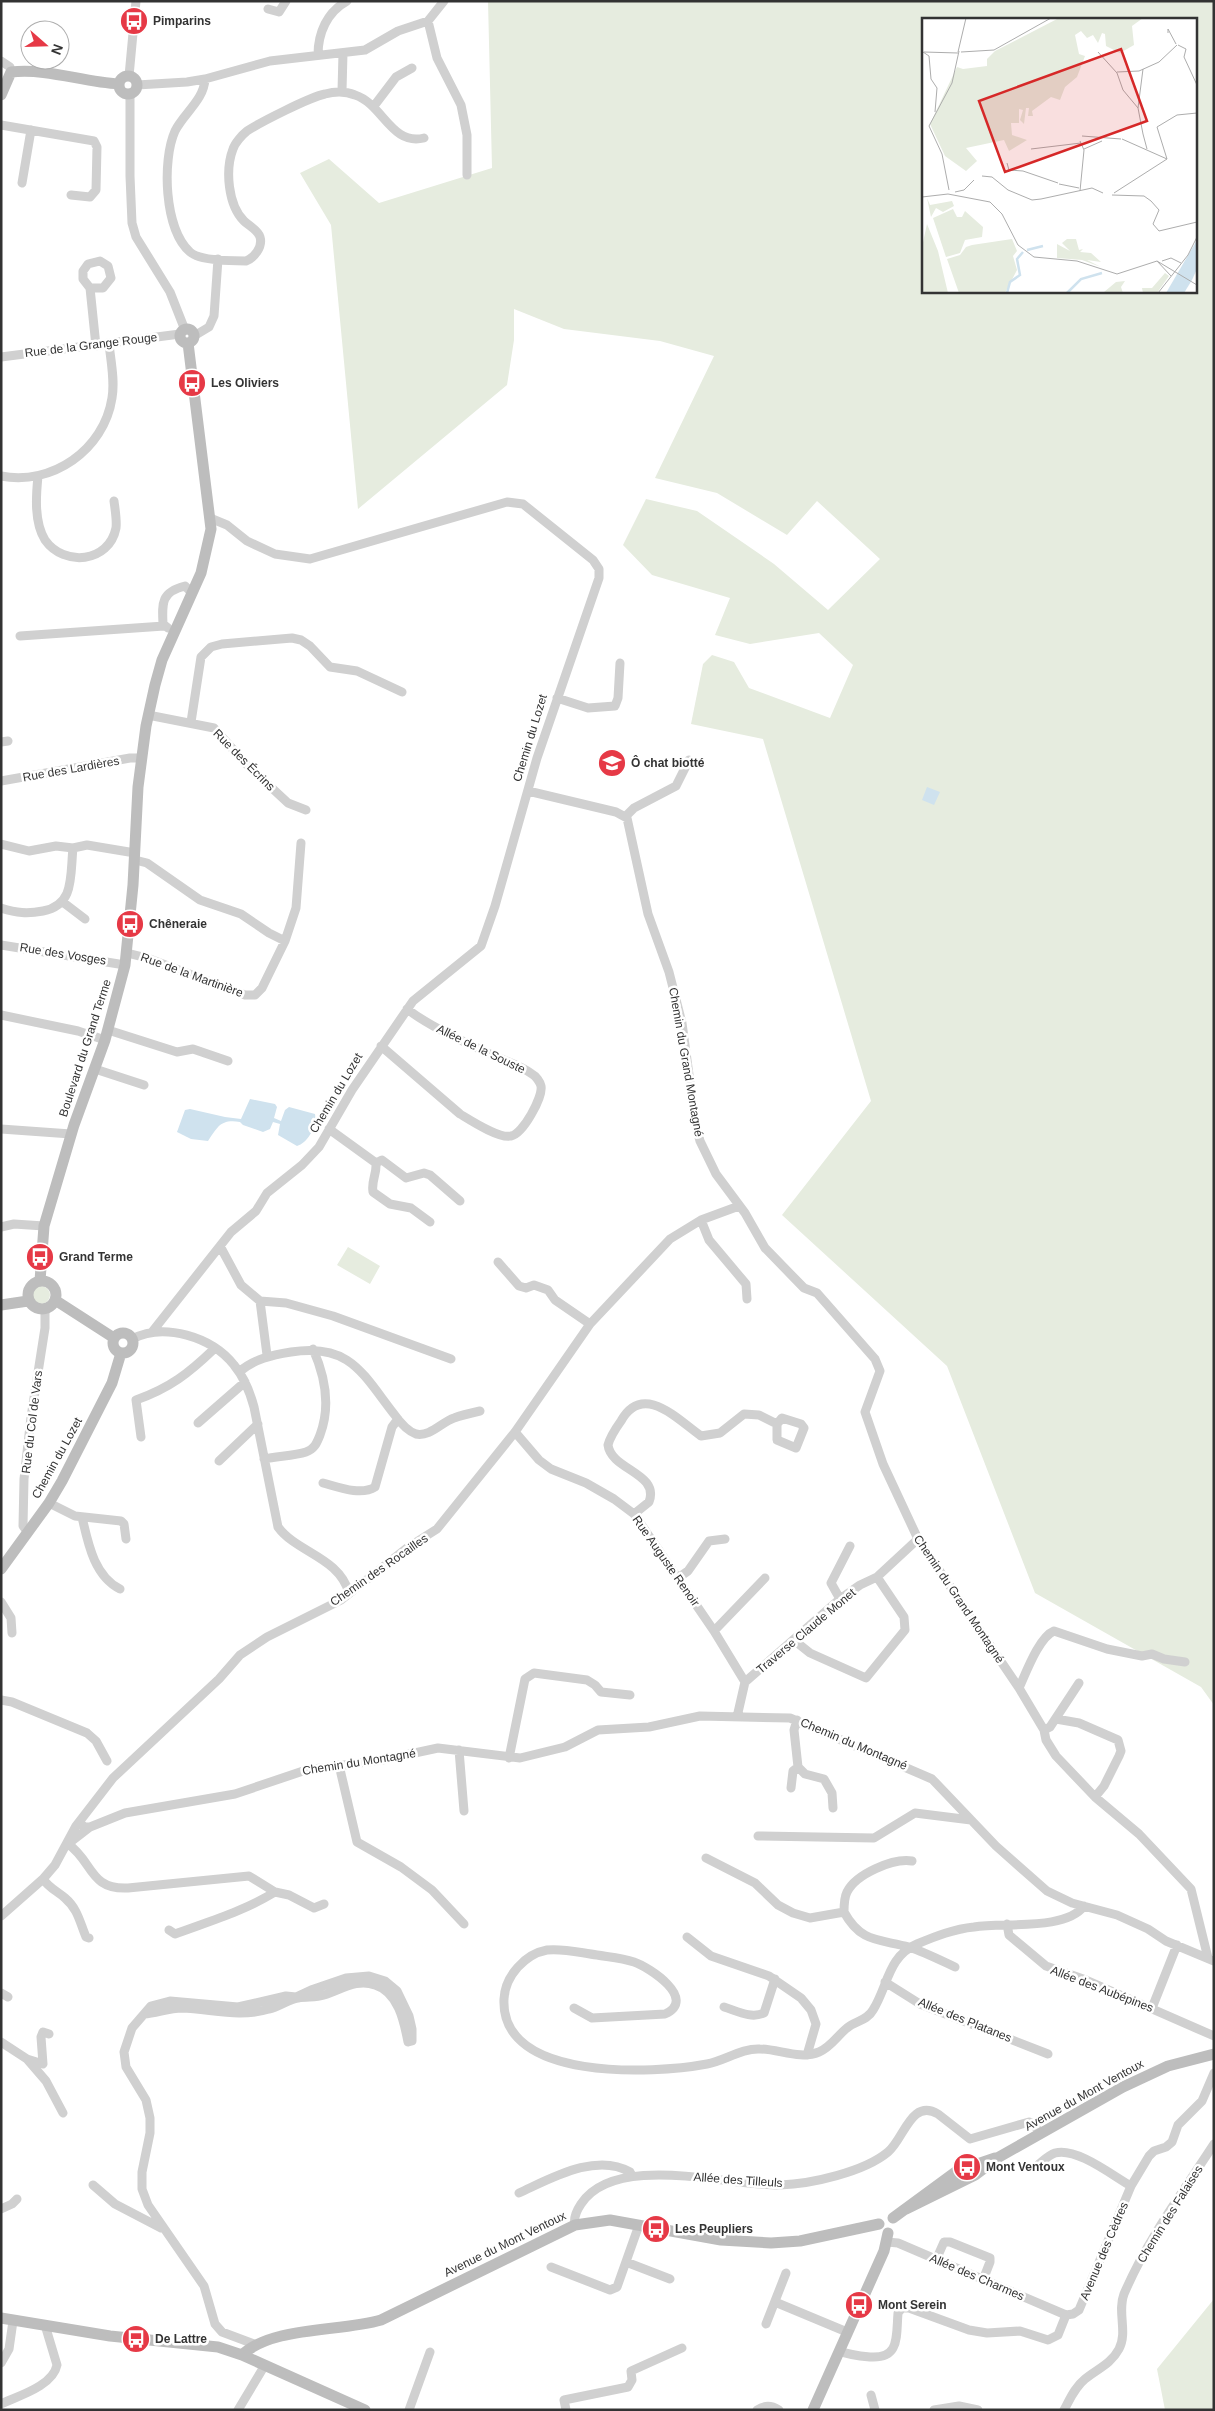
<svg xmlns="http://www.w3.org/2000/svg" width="1215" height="2411" viewBox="0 0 1215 2411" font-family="Helvetica,sans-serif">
<rect width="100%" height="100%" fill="#fff"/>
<!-- green -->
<path fill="#e6ecdf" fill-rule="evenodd" d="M488 1H1214V1705L1201 1687 1035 1593 947 1366 782 1215 871 1101 763 739 691 724 703 664 712 655 734 662 749 688 830 718 853 665 819 633 750 644 715 635 730 598 652 575 623 545 646 499 697 511 774 564 828 610 880 559 817 501 787 535 717 493 655 478 714 356 660 341 564 329 514 309V340L507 385 358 509 331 225 300 173 329 159 379 203 492 168ZM924 19H1196V291H924Z
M348 1247 380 1266 370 1284 337 1265Z
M32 1295a9 9 0 1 1 18 0a9 9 0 1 1-18 0Z
M1214 2299V2410H1165L1157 2369Z"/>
<!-- water -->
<path fill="#cfe2ee" d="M927 787 940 792 934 805 922 800Z
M250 1099 275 1104 277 1107 274 1118 281 1121 285 1110 289 1107 315 1114C317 1126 308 1143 297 1146L278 1135 280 1124 273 1122 270 1129 263 1132 243 1125 240 1122C220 1119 218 1127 208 1141L191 1139 177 1132 185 1110 190 1109 225 1117 241 1119Z"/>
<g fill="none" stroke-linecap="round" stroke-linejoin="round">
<!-- street -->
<path stroke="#d0d0d0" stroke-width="9" d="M444 1 428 21 437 58 461 105 467 135V175
M268 9 279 12 286 1
M318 55C318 33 327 12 347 1
M1 61 10 67 11 72
M129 76 136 1
M205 79C204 100 184 113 175 131 162 160 164 229 190 252 200 261 232 261 246 261 254 258 263 247 260 237 258 230 249 226 244 221 228 205 225 170 233 149 235 143 242 135 247 131 261 122 310 97 325 94 336 91 345 91 355 95 383 104 391 146 424 138
M137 85 187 82 205 79 270 61 365 50 398 31 428 21
M342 91 343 53
M130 94V176L132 223 136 237 170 292 185 330
M374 106 396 77 412 68
M1 125 94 141 97 147 96 190 90 197 71 195
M22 183 31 130
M90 288H103L111 278 108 266 100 261 88 264 83 271V279L90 288 96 346
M194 336 209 327 214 316 218 259
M1 357 180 334
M1 476C52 486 104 450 112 398 115 381 111 362 109 344
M38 476C36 496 34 522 45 540 64 567 109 563 116 528 117 520 115 509 114 501
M168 628 163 624C162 603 161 592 185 586L192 593
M20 636 164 626
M557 698 588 708 615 706 618 698 620 663
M148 715 214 728 246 764 288 803 306 810
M191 722 201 657 211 647 222 644 292 638 301 640 310 646 330 667 357 671 402 692
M1 742 8 741
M1 781 130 758H142
M528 791 616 812 627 818 648 914 669 972 682 1023 696 1126 700 1141 716 1174 745 1213 765 1248 804 1288 817 1293 875 1359 880 1371 865 1412 883 1464 918 1539 1019 1688 1044 1730 1046 1740 1056 1756 1095 1797 1139 1834 1191 1889 1208 1958
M626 816 634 808 676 786 689 760
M1 844 29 851 56 846 73 848
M135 860 147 863 200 900 241 914 269 933 285 941
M64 903 85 919
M1 908C17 913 27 914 43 911 75 905 70 876 73 848L87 845 135 853
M1 945 125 965
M127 953 147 958 245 995H255L262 988 285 941 296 908 301 843
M1 1015 78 1031 105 1040
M108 1030 177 1052 193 1049 228 1061
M381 1046 460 1114C470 1120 499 1139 511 1136 523 1134 543 1097 541 1086 540 1082 536 1076 532 1074 522 1066 506 1061 494 1056 465 1042 432 1028 407 1009
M95 1069 144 1085
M1 1129 71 1134
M329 1129 376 1163C377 1174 371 1181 373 1192L390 1204 411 1208 430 1222
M376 1163 382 1160 406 1178 424 1173 430 1175 460 1201
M701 1220 709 1240 746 1284 747 1299
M1 1227 14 1224 44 1226
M220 1246 241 1285 260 1301 286 1303 333 1316 451 1359
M498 1262 519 1286 526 1288 534 1285 548 1290 555 1300 590 1324
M260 1301 267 1355
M152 1332 231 1232 256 1211 267 1193 302 1165 319 1147 352 1090 413 1001 481 946 495 906 537 758 599 578V569L593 560 523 504 507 502 310 559 275 554 247 541 227 525 210 518
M132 1339C164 1322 212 1337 234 1365 244 1377 250 1392 254 1407L278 1527C297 1553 339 1557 349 1593
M239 1372C254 1359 272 1355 291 1352 350 1343 362 1373 394 1414 399 1421 407 1431 416 1434 430 1437 442 1422 454 1418 462 1415 471 1413 480 1411
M198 1423 245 1382
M515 1432 539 1460 551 1469 586 1483 614 1499 634 1514 714 1631 745 1682
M141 1437 136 1400C170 1388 189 1373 214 1349
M264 1459C277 1456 294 1456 306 1452 315 1449 317 1442 320 1435 331 1406 325 1376 313 1349
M219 1461 258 1424
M323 1483C338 1487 361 1496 375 1487L392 1427 398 1419
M49 1503 75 1516 121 1521 124 1524 126 1539
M634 1514 649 1502C660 1473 611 1470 608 1445 610 1437 616 1428 621 1421 643 1382 677 1419 701 1436L720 1433 744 1414 759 1415 777 1424V1440L796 1448 804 1428 801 1424 782 1418 777 1424
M82 1517C88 1543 94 1576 120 1589
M28 1533 23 1526 24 1479 31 1417 45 1328V1309
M678 1578 688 1571 709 1541 725 1539
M840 1599 831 1583 850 1546
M1 1602 11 1618 12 1633
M714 1631 765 1578
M795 1641 810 1653 866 1678 905 1630 904 1617 877 1577
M1019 1688C1026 1673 1039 1637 1054 1631L1107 1649 1142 1656 1152 1654 1164 1659 1185 1662
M1 1700 12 1702 87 1733 96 1741 107 1761
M737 1717 745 1682 840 1599 860 1585 877 1577 918 1539
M1056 1719 1079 1723 1118 1740 1121 1751 1119 1756 1104 1786 1095 1797
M797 1720 794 1730 798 1767 805 1774 824 1779 832 1793 833 1808
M1044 1730 1050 1727 1079 1683
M459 1750 464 1811
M509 1758 525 1679 534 1673 587 1680 595 1685 601 1692 630 1695
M339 1765 357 1842 401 1867 432 1890 464 1924
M791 1788 793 1771 798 1767
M79 1823 85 1827H90L125 1813 235 1794 306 1770 382 1760 438 1748 520 1758 565 1747 598 1730 649 1727 700 1716 790 1718 932 1779 996 1846 1047 1891 1072 1903 1117 1915 1148 1929 1166 1941 1214 1961
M90 1827 68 1844C93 1861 89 1890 128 1888L249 1876 275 1892 289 1895 314 1908 324 1904
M758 1836 874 1838 915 1813 971 1820
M706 1858 755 1883 778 1905 793 1913 810 1918 844 1912C861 1943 879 1939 909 1947 924 1952 940 1960 955 1967
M43 1879C49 1888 57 1891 65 1898 78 1909 80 1923 86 1937L89 1938
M844 1912C844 1906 844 1898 847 1892 856 1874 893 1858 912 1861
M1 1916 43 1879 55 1865 76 1826 113 1778 219 1679 240 1655 267 1637 341 1600 407 1548 437 1529 515 1432 590 1324 670 1239 701 1220 739 1206
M1007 1924 1009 1935 1046 1966 1086 1980 1214 2036
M169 1930 175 1934C210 1921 244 1911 275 1892
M687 1937 711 1956 769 1976 801 1998 811 2010 816 2024 807 2055
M885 1982 920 2004 1048 2054
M1 1993 8 1997
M724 2007C737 2011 751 2019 764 2013L775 1979
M574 2008 592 2018 665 2014C698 1999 649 1967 634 1962 622 1958 609 1957 597 1955 581 1953 563 1948 547 1950 525 1954 505 1976 504 1999 500 2082 654 2074 707 2064 724 2061 742 2048 760 2049 779 2049 800 2060 819 2052 831 2047 837 2036 847 2028 855 2021 867 2021 873 2010 888 1986 888 1956 917 1944 936 1936 954 1929 974 1927 1004 1922 1065 1931 1084 1906
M1152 2008 1177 1945
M144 2014C157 2013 169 2008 182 2008 212 2009 239 2018 269 2009 279 2007 289 1999 298 1998 307 1996 315 1998 324 1995 341 1990 357 1978 375 1985 398 1992 404 2021 408 2042
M1 2042 27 2059 46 2081 63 2113
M27 2059 43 2064 41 2037 43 2032 49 2034
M1039 2164C1044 2160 1049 2155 1055 2153 1077 2147 1113 2176 1131 2186
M93 2185 115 2204 161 2228
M519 2193C550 2179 596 2152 630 2172L632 2176
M1 2209 12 2204 17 2199
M575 2225C573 2217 577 2210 581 2204 615 2152 728 2186 780 2185 811 2184 864 2172 888 2152 904 2139 911 2098 938 2114L970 2139 1029 2122 1034 2124 1040 2134
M887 2242 898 2243 1066 2315
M936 2260 944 2242H950L990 2258V2262L983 2280
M626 2262 670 2279
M551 2267 610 2290 617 2287 639 2225
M775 2302 847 2332
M1066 2315 1073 2314 1079 2310 1131 2186 1149 2156 1154 2151 1166 2147 1172 2142 1178 2125 1202 2101 1214 2073
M766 2324 786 2273
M254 2344 222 2332 215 2324 204 2286 148 2205 142 2189V2172L150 2133V2118L146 2100 126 2067 124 2052 132 2028 151 2006 170 2001 238 2007 286 1996 296 1997 311 1990 346 1978 369 1976 385 1981 397 1991 409 2016 412 2029V2041L408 2042
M839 2351C849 2355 859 2356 870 2357 900 2359 896 2337 898 2313L902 2308H909L969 2330 987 2333 1020 2331 1048 2340 1058 2335 1066 2315
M1 2363 9 2349 13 2321
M871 2395 875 2410
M1 2404C18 2396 53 2386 57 2365L45 2325
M238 2410 265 2365
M409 2410 430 2352
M566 2410 564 2400 628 2387 632 2380 631 2371 682 2348
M757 2410C765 2405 771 2405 779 2410
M934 2410 959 2406 978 2410
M1064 2410C1070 2399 1075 2387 1085 2379 1097 2369 1111 2364 1119 2349 1128 2332 1117 2312 1124 2294 1147 2240 1182 2193 1214 2144"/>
<!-- secondary -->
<path stroke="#bdbdbd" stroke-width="11" d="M119 85a9 9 0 1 1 18 0a9 9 0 1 1-18 0Z
M1 95 11 72C48 68 82 82 119 84
M180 336a7 7 0 1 1 14 0a7 7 0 1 1-14 0Z
M28 1295a14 14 0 1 1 28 0a14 14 0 1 1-28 0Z
M40 1281 44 1226 74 1125 105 1040 125 965 133 885 138 787 146 726 155 685 162 660 201 573 211 529 188 343
M55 1300 114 1338
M1 1305 28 1301
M113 1343a10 10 0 1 1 20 0a10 10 0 1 1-20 0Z
M1 1569 49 1503 62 1481 112 1383 121 1353
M906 2209 975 2175 999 2157 1123 2087 1168 2066 1214 2054
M893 2218 957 2171 995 2158
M1 2318 110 2336 218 2347 242 2355 365 2410
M242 2355C272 2326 341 2332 381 2320L575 2225 610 2220 721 2240 771 2243 800 2241 879 2224
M813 2410 884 2251 888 2233"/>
</g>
<!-- icons -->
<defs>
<symbol id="bus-disc" viewBox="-11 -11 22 22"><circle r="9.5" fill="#e63946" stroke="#fff"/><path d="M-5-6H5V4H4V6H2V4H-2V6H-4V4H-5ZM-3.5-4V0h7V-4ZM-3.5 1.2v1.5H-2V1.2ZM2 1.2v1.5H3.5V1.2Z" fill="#fff"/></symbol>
<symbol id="school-disc" viewBox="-11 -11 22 22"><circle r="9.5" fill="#e63946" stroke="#fff"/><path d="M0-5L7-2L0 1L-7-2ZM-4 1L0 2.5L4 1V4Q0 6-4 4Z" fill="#fff"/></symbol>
</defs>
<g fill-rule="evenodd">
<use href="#bus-disc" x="118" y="5" width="32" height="32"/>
<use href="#bus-disc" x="176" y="367" width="32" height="32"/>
<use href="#school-disc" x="596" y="747" width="32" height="32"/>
<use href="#bus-disc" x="114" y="908" width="32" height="32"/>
<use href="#bus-disc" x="24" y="1241" width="32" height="32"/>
<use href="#bus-disc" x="951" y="2151" width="32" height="32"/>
<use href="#bus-disc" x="640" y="2213" width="32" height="32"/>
<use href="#bus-disc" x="843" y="2289" width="32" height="32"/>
<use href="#bus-disc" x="120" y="2323" width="32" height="32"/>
</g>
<g text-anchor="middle" stroke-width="5" stroke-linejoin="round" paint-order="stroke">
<!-- poi labels -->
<g font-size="12" font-weight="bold" fill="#333" stroke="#fff" text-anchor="start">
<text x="153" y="25">Pimparins</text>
<text x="211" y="387">Les Oliviers</text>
<text x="631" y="767">Ô chat biotté</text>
<text x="149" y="928">Chêneraie</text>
<text x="59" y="1261">Grand Terme</text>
<text x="986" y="2171">Mont Ventoux</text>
<text x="675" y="2233">Les Peupliers</text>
<text x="878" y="2309">Mont Serein</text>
<text x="155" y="2343">De Lattre</text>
</g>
<!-- street labels -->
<g font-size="12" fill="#333" stroke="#fff">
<text transform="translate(91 345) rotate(-7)" y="4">Rue de la Grange Rouge</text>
<text transform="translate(530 738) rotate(-73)" y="4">Chemin du Lozet</text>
<text transform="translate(244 760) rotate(45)" y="4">Rue des Écrins</text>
<text transform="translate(71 769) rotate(-10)" y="4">Rue des Lardières</text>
<text transform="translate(63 954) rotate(9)" y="4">Rue des Vosges</text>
<text transform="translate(192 975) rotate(20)" y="4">Rue de la Martinière</text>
<text transform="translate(85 1048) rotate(-72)" y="4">Boulevard du Grand Terme</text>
<text transform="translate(481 1049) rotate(26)" y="4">Allée de la Souste</text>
<text transform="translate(686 1062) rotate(80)" y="4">Chemin du Grand Montagné</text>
<text transform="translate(336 1093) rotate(-59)" y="4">Chemin du Lozet</text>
<text transform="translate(32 1422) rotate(-83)" y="4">Rue du Col de Vars</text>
<text transform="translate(57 1458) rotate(-61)" y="4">Chemin du Lozet</text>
<text transform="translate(666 1561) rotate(55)" y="4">Rue Auguste Renoir</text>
<text transform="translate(379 1570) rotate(-35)" y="4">Chemin des Rocailles</text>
<text transform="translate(959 1599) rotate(56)" y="4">Chemin du Grand Montagné</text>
<text transform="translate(806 1631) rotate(-40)" y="4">Traverse Claude Monet</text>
<text transform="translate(854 1744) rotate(23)" y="4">Chemin du Montagné</text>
<text transform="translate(359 1762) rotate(-9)" y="4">Chemin du Montagné</text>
<text transform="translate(1102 1989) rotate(21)" y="4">Allée des Aubépines</text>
<text transform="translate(965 2020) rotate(22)" y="4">Allée des Platanes</text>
<text transform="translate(1084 2095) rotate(-29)" y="4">Avenue du Mont Ventoux</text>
<text transform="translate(738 2180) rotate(4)" y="4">Allée des Tilleuls</text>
<text transform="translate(1170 2214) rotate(-58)" y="4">Chemin des Falaises</text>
<text transform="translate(505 2244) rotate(-26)" y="4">Avenue du Mont Ventoux</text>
<text transform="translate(1104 2251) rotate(-67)" y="4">Avenue des Cèdres</text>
<text transform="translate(977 2277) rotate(23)" y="4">Allée des Charmes</text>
</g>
</g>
<!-- overview -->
<g transform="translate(922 18)">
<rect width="275" height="275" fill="#fff"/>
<path d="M137 0H221L210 8 212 27 198 35 184 28 183 16 180 15 176 25 171 17 165 20 159 13 153 17 157 36 163 38 155 59 143 69 138 82 129 79 110 93 111 98H106L107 90H104L102 106 98 102 101 92 97 91V105H89L90 117 105 122 87 133 82 122 44 130 55 143 44 153 23 138 8 106 35 49 41 51 65 48V41L73 33ZM5 180 8 187 30 183 32 188 21 194 14 190 9 199ZM31 191 35 199H40L43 193 61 209 60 219 43 222 38 235 24 239 11 200ZM5 206 16 233 26 275H0V229ZM90 221 95 233 91 238 95 252 83 275H37L25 241 38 237 44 229 50 227ZM145 221H154L157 232 161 231 158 234 169 235 179 244 165 242 179 249 160 242 135 240V226L148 233 140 225ZM243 255 247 258 235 275H221L220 270H230ZM203 263 199 269 201 275 182 274 194 264Z" fill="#e6ecdf"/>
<path d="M275 222V251L270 262 262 275H244Z" fill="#cfe2ee"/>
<path fill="none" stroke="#cfe2ee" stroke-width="2.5" d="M105 232 121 228M85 275 88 264 98 257 95 241 101 234M145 275 159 261 180 255"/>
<path fill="none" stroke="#adadad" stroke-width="1" d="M246 15V11L254 26M256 27 264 31 262 39 275 67M1 34 7 38 9 61 15 70 13 94M2 34 36 35M36 34 44 0M39 34 72 32 129 0M176 34 195 55 201 72 216 90M195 54 217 53 237 44 255 27M221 116 216 90 221 51M221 116 225 131M160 118 199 121M200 121 245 141M109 131 159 125M162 131 180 123M245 141 235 109 255 97 275 95M85 145 87 152 101 153 136 165M60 158 70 159 86 172 110 182 119 181M137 166 157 170M27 172 20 136 7 108 30 65 37 33M158 173 162 132 158 123M33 174 42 172 52 162M192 175 245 141M190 177 222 178 229 183 237 192 231 206 237 213 275 204M0 179 26 176 68 184 80 196 96 227 112 239 155 243 195 256 235 243 275 267M119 181 170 170 181 175M235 243 249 258M240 243 249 240 259 245M236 275 266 237 275 219"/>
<path fill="#d62828" fill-opacity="0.15" stroke="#d62828" stroke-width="2.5" d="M199 31 225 103 83 154 57 83Z"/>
<rect width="275" height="275" fill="none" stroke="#333" stroke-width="2.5"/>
</g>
<!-- border -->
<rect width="1215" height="2411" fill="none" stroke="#333333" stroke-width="5"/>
<!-- north arrow -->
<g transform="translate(45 45) rotate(110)"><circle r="24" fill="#ffffff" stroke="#adadad"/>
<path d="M0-4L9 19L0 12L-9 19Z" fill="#e63946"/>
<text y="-8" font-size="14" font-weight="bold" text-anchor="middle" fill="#333333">N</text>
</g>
</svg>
